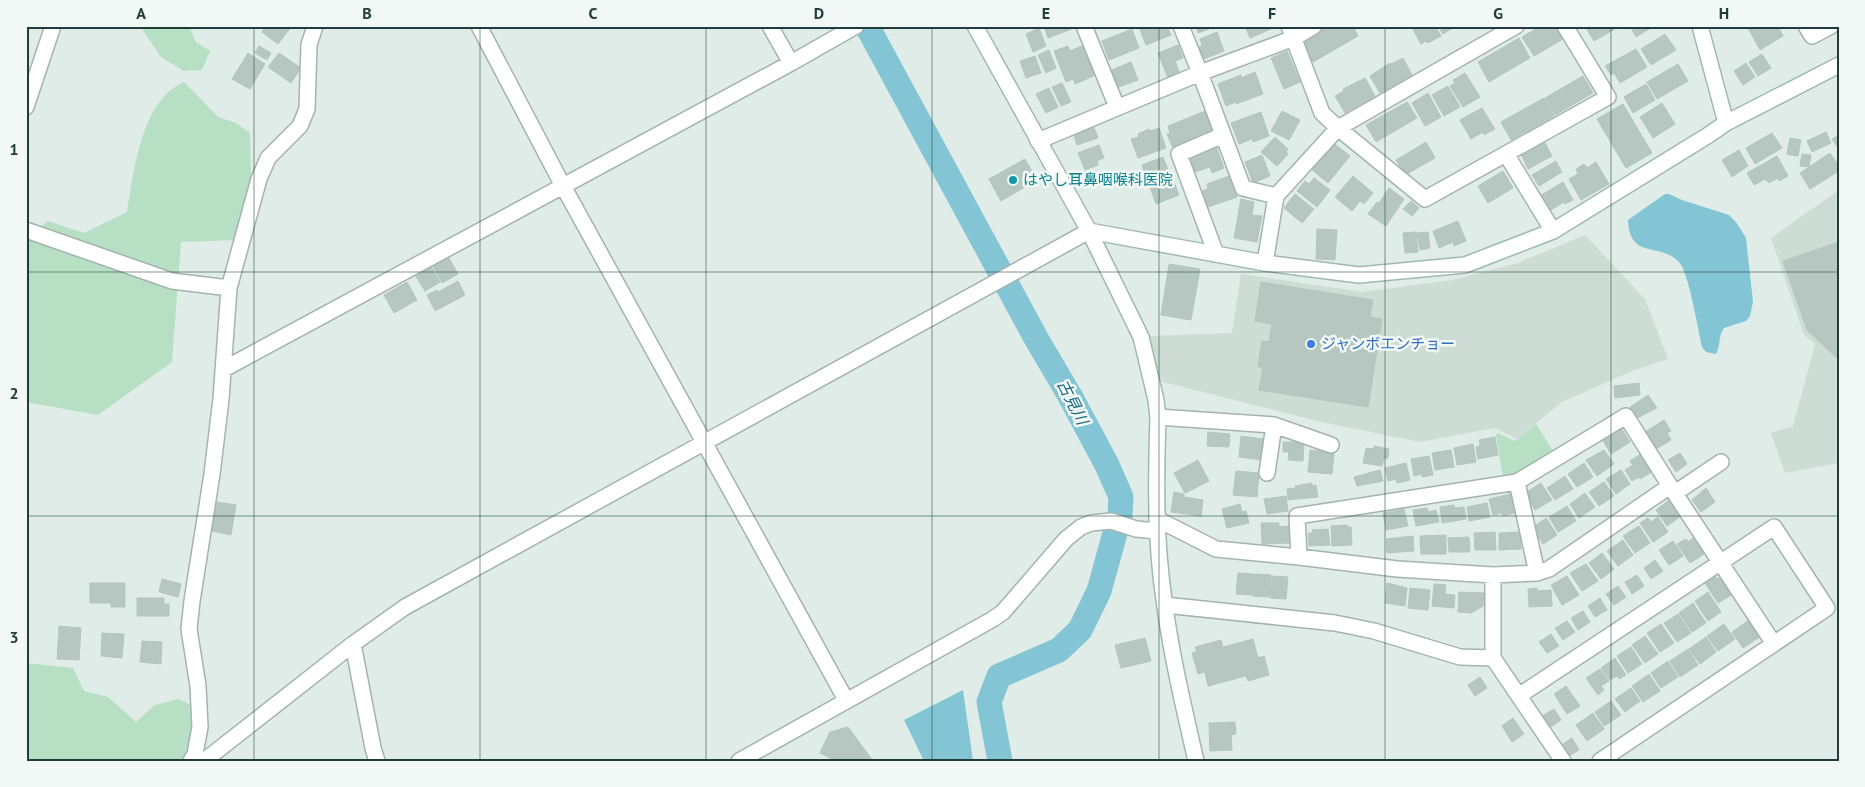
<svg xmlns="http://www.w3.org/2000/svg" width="1865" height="787" viewBox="0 0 1865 787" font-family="'PT Sans','Noto Sans JP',sans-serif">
<rect width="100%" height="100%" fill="#e0ece7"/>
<!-- built -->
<path fill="#cedcd6" d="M1839 190V463L1785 473 1771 433 1793 426 1815 344 1804 335 1771 238Z
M1585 235 1645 299 1668 359 1632 371 1562 402 1517 439 1495 428 1420 442 1321 422 1159 381 1148 336 1232 333 1241 274 1362 292 1452 280 1518 263Z"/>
<!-- green -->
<path fill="#b7dfc4" d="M140 26H189L196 42 210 51 202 70 184 71 161 57Z
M184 82 218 117 236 123 250 133 251 177 236 240 181 242 172 362 98 415 26 402V238L48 221 84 233 127 212C134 172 141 100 184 82Z
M1536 424 1555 454 1526 473 1503 477 1496 435 1498 433 1515 441Z
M26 663 73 668 84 691 108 697 136 722 155 705 179 699 193 706 196 726 185 761H26Z"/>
<!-- water -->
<path fill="#84c5d5" d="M1665 194H1669L1682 200 1729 215 1736 222 1746 238 1753 302 1750 316 1746 321 1724 328C1718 336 1721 345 1716 354L1706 352 1702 347C1698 330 1689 273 1679 262 1659 241 1630 261 1628 220Z
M963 690 973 761H924L904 720Z"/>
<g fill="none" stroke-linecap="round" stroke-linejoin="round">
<!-- river -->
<path stroke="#84c5d5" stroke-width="25" d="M867 26 1037 340 1070 396 1107 465 1121 497 1120 515 1099 591 1080 630 1059 650 999 676 989 702 1000 761"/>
</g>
<!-- building -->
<path fill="#b5c7c0" stroke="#b2c6bf" d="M266 26H292L278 44 262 32Z
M1044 26H1073L1074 28 1048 38Z
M1167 26 1171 35 1146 45 1139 27Z
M1196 26H1217L1198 33Z
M1245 26H1270L1271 29 1250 38Z
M1329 26H1353L1358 36 1313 62 1302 42Z
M1417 26H1435L1441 36 1428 43 1426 41 1421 44 1413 29Z
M1438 26H1456L1443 34Z
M1541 26H1555L1563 39 1534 56 1522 37Z
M1585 26H1620L1594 41Z
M1630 26H1654L1636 37Z
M1747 26H1778L1783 36 1760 50Z
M1039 28 1046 46 1033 52 1026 34Z
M1132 29 1139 48 1109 60 1102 41Z
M1217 32 1224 51 1204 59 1199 47 1202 45 1200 39Z
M1665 34 1676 50 1651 65 1641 49Z
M1519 38 1530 58 1489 82 1478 62Z
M1084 45 1096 75 1075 84 1073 79 1066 82 1054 51 1068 46 1070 51Z
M1178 45 1183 58 1175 61 1180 74 1168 78 1158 53Z
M259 46 271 53 267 60 255 53Z
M1636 49 1647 67 1620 83 1614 73 1611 75 1605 66Z
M1049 50 1056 68 1046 73 1038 55Z
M1287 51 1300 82 1284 89 1271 58Z
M248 53 265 64 250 89 232 79Z
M279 53 301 68 291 83 268 67Z
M1762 54 1771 68 1758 76 1749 62Z
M1035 56 1041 73 1026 78 1020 61Z
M1403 58 1412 75 1380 93 1370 76 1390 63 1391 64Z
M1131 62 1138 80 1116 88 1109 71Z
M1746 63 1755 77 1743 85 1734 71Z
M1678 64 1688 81 1657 99 1647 82Z
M1255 72 1263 94 1236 104 1235 102 1226 106 1218 84 1241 75V78Z
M1465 73 1480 97 1463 107 1450 86 1455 83 1453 80Z
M1583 76 1593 93 1555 115 1545 98Z
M1365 78 1375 96 1345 113 1335 96 1344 91 1343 89Z
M1062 83 1071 102 1061 106 1052 87Z
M1646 84 1655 100 1633 113 1624 97Z
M1448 86 1460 107 1444 116 1432 95Z
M1049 88 1058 107 1046 113 1036 94Z
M1428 93 1441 117 1425 126 1412 103Z
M1544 98 1554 116 1511 140 1501 122Z
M1407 102 1417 118 1376 142 1366 125Z
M1662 103 1675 124 1653 138 1640 117Z
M1623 104 1652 153 1626 168 1597 119Z
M1482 108 1495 129 1484 135 1483 132 1471 139 1460 120Z
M1205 111 1214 132 1173 148 1167 134 1170 133 1168 126Z
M1282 111 1300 120 1289 140 1271 131Z
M1261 112 1269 136 1253 142 1252 139 1239 144 1231 123Z
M1093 125 1098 138 1077 145 1073 132Z
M1159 128 1166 148 1138 158 1131 139 1139 137 1138 134 1149 129 1150 131Z
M1826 132 1831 143 1812 152 1807 141Z
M1772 133 1782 148 1755 164 1746 148Z
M1839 135V149L1832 139Z
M1275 137 1288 149 1286 152 1288 154 1277 166 1261 152Z
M1790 138 1801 140 1798 156 1787 154Z
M1544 141 1552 156 1528 169 1521 154Z
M1332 142 1350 156 1328 183 1311 169Z
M1426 142 1435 158 1405 175 1396 160Z
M1099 145 1104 158 1097 161 1098 165 1085 170 1078 153Z
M1216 146 1224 168 1212 173 1210 167 1195 172 1189 155Z
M1739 150 1748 166 1732 177 1722 160Z
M1830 153 1839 166V171L1810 189 1800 173Z
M1802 154 1811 155 1809 167 1800 166Z
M1262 155 1270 176 1253 183 1245 162Z
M1777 156 1788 176 1779 181 1778 178 1769 183 1765 179 1754 185 1747 173Z
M1163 157 1169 172 1147 180 1142 165Z
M1025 159 1037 180 1001 201 989 179Z
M1556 161 1562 172 1539 186 1532 175Z
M1596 162 1609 184 1581 200 1569 179 1578 174 1576 169 1584 164 1587 168Z
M1503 171 1513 188 1488 203 1478 186Z
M1229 176 1237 197 1208 207 1202 191 1208 189 1207 184Z
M1353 176 1373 193 1364 204 1360 201 1352 211 1335 197Z
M1314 178 1330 190 1317 207 1297 191 1305 181 1309 184Z
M1173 179 1179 195 1156 204 1150 187Z
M1563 182 1573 200 1565 204 1564 202 1549 211 1540 196Z
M1389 188 1404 199 1386 226 1368 214 1377 202 1379 203Z
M1295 194 1314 209 1302 223 1284 208Z
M1241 199 1254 202 1252 215 1262 216 1257 242 1234 238Z
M1411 201 1419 208 1412 216 1403 209Z
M1458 221 1466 241 1454 246 1453 242 1439 248 1433 231Z
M1317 229 1337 230 1335 260 1316 259Z
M1416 232 1418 252 1405 253 1403 233Z
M1428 232 1430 248 1420 250 1417 233Z
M1839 242V360L1807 330 1783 261Z
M449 258 458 274 442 283 433 266Z
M1169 264 1200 269 1191 320 1161 315Z
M431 266 440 282 425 291 415 275Z
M458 281 465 295 435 311 427 295 437 290 438 292Z
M407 282 417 300 394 313 384 295Z
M1261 282 1373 300 1370 317 1382 319 1368 407 1259 390 1263 368 1258 366 1262 341 1269 342 1272 324 1255 321Z
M1639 383 1640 395 1615 398 1614 386Z
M1648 395 1657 408 1637 418 1630 407Z
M1664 420 1671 431 1667 433 1671 440 1653 451 1642 434Z
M1621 428 1630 442 1611 454 1602 439Z
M1208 432 1230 434 1229 447 1207 446Z
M1241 436 1263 439 1261 460 1239 457Z
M1495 437 1498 455 1478 459 1476 447 1480 446 1479 440Z
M1283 442H1304L1303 461 1288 460 1289 452H1283Z
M1473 444 1476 462 1457 465 1454 448Z
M1374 446 1389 449 1388 458H1384L1382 466 1363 463 1366 448 1374 449Z
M1310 450 1334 452 1332 474 1308 472Z
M1451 450 1454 467 1435 470 1432 453Z
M1604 450 1614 464 1597 476 1586 460Z
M1680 453 1687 464 1676 472 1668 460Z
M1641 454 1653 471 1640 479 1639 477 1632 481 1625 470 1633 465 1630 461Z
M1429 456 1433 475 1422 477 1421 474 1414 476 1411 459Z
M1198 460 1209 481 1185 493 1174 473Z
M1406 463 1410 480 1397 483 1396 479 1388 481 1385 468Z
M1584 463 1593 477 1577 487 1568 474Z
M1380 470 1383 481 1357 486 1354 477Z
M1621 470 1630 484 1616 494 1606 479Z
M1236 471 1259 473 1257 497 1233 495Z
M1565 476 1573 489 1555 500 1547 488Z
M1604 482 1614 496 1599 506 1589 492Z
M1312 483V486L1316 485 1318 497 1288 500 1287 489 1296 488 1295 486Z
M1541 483 1552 500 1535 510 1525 493Z
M1706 488 1715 502 1701 512 1692 500Z
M1174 492 1184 494V497L1203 500 1201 516 1171 512Z
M1585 493 1595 507 1579 518 1570 504Z
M1511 494 1515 513 1503 516 1502 513 1493 515 1489 499Z
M1286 496 1288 511 1267 514 1264 499Z
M1669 500 1681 516 1667 526 1656 510Z
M217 502 236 505 231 535 212 531Z
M1487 503 1490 517 1469 521 1467 507Z
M1240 504 1242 512 1246 511 1249 523 1227 528 1222 509Z
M1454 505 1455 508 1464 507 1466 519 1442 523 1440 507Z
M1567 506 1576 521 1558 532 1549 517Z
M1427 508 1428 512 1436 510 1439 522 1416 526 1413 510Z
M1404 509 1408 526 1386 530 1383 513Z
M1658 517 1668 532 1653 542 1640 523 1648 518 1651 522Z
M1546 518 1557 535 1543 544 1532 528Z
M1261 523H1279V527L1289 526 1290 543 1262 544Z
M1347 525 1348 527H1351L1352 545 1332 546 1331 526Z
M1639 526 1650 543 1635 553 1623 536Z
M1328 529 1330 545 1309 546 1308 533H1313L1312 530Z
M1495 532 1496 550H1475L1474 533Z
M1521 532V549L1499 550V533Z
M1446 535V554H1421L1420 536Z
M1413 536 1414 551 1387 553 1386 539Z
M1469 537 1470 552H1449L1448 538Z
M1693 538 1704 554 1690 563 1677 544 1686 539 1688 542Z
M1623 540 1633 555 1618 566 1607 551Z
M1673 541 1683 556 1669 565 1659 550Z
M1602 553 1614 569 1601 579 1589 563Z
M1655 560 1663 571 1651 579 1644 568Z
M1586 564 1598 581 1582 591 1570 573Z
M1238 573 1254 574 1252 595 1236 594Z
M1255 574 1271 575 1269 597 1253 596Z
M1637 575 1644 586 1632 594 1625 582Z
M1272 576 1288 577 1286 599 1270 598Z
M1567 576 1579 595 1562 605 1551 585Z
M1715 576 1717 579 1721 577 1733 594 1718 603 1705 583Z
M162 579 181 584 178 597 159 592Z
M90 583H125V607H111V603H90Z
M1387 583 1407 588 1405 606 1385 603Z
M1434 584 1446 585 1445 594 1455 595 1454 608 1432 606Z
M1618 586 1626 597 1614 605 1606 594Z
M1410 588 1430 590 1428 610 1408 608Z
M1537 588V591L1551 590 1552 606 1529 607 1528 589Z
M1459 592 1484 593 1483 606 1471 613 1458 612Z
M1708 592 1721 612 1708 621 1695 601Z
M137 598H164V604H169V616H137Z
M1600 598 1607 610 1595 617 1588 606Z
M1693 603 1706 623 1692 632 1679 613Z
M1583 611 1590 622 1578 630 1571 618Z
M1678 614 1691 633 1677 642 1664 623Z
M1749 620 1761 636 1743 648 1732 632Z
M1567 621 1575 632 1563 640 1555 628Z
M1661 624 1674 643 1660 652 1647 633Z
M1724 624 1735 639 1718 651 1707 636Z
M59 626 81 628 79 660 57 659Z
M102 633 124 634 122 658 101 656Z
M1551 634 1559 646 1547 653 1539 642Z
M1645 636 1658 654 1645 663 1632 645Z
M1706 637 1716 652 1700 664 1689 649Z
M1145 638 1151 661 1121 668 1115 645Z
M1253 639 1258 658 1264 656 1269 675 1248 681 1246 676 1208 686 1205 672 1198 674 1192 653 1197 651 1195 647 1221 640 1223 647Z
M142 641 162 642 161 664 140 662Z
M1631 647 1642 664 1628 673 1617 656Z
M1688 649 1698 665 1680 677 1670 661Z
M1615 658 1626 675 1619 679 1617 676 1610 680 1601 668Z
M1668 661 1678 677 1661 688 1651 673Z
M1600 669 1609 681 1601 686 1604 690 1598 695 1586 678Z
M1649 674 1660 691 1643 702 1632 686Z
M1480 677 1487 688 1475 696 1468 685Z
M1566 686 1580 706 1567 714 1554 694Z
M1631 688 1640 701 1625 712 1615 699Z
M1611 701 1621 715 1604 726 1595 712Z
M1554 709 1561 720 1549 728 1542 716Z
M1593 713 1604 729 1587 741 1576 725Z
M1513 718 1524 734 1512 742 1502 726Z
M1235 722 1236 734 1231 735 1232 750 1210 751 1209 723Z
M848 727 873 761H836L820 753 830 732Z
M1572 738 1579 750 1567 757 1560 746Z"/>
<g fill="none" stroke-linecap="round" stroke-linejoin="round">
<defs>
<path id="street" d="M479 26 563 186 846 700
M770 26 791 63
M1084 26 1117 107
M1181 26 1200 73 1243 188 1276 196
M1289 26 1322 113 1338 128 1425 199 1608 97 1565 26
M1806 26 1812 36 1831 26
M26 107 53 26
M1038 141 1200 73 1294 38 1314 26
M1506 154 1553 231
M26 230 172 281 229 288
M1216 254 1179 154 1223 135
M1265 263 1276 196 1338 128 1516 26
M224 369 791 63 856 26
M1158 417 1274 425 1331 445
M1267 473 1274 425
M1517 482 1537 573
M1675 493 1721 462
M1157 519 1216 549 1299 557 1397 569 1493 575 1537 573 1549 569 1670 486
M1299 557 1297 516 1517 482 1626 416 1670 486 1774 644
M1165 605 1335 623 1374 631 1460 657 1493 658 1563 761
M353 644 373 748 377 761
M1493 658V575
M1520 695 1774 527 1827 608 1600 761
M191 761 195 754 200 727 198 686 189 629 192 601 212 474 221 399 229 288 259 179 268 158 300 126 307 109 309 45 315 26
M204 761 353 644 405 607 1089 231
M739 761 993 619 1003 612 1066 539 1081 527 1091 523 1111 521 1136 529 1157 531"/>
<path id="secondary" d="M975 26 1089 231 1141 337 1156 400 1158 417C1156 478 1155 539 1164 600 1171 654 1184 708 1196 761
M1700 26 1726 123
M1089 231 1265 263 1359 275 1465 265 1553 231 1707 136 1726 123 1839 65"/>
</defs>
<!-- street casing -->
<use href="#street" stroke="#a3b4af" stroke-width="18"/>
<!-- secondary casing -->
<use href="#secondary" stroke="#9eb9b0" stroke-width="18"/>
<!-- street -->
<use href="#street" stroke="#fff" stroke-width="15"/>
<!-- secondary -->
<use href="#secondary" stroke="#fff" stroke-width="15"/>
</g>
<!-- grid -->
<path fill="none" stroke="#203e37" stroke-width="1" stroke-opacity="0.55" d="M254 26V761M480 26V761M706 26V761M932 26V761M1159 26V761M1385 26V761M1611 26V761M26 272H1839M26 516H1839"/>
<!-- markers -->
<circle fill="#0f9aa8" stroke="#f1f8f5" stroke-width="2" cx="1013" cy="180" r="5"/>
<circle fill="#3f7fe0" stroke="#f1f8f5" stroke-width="2" cx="1311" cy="344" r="5"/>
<g text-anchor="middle" stroke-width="5" stroke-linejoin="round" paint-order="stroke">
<!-- culture labels -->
<g font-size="15" fill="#0d838f" stroke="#f1f8f5" text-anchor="start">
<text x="1023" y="185">はやし耳鼻咽喉科医院</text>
</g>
<!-- shop labels -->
<g font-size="15" fill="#366cbe" stroke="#f1f8f5" text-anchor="start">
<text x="1321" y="349">ジャンボエンチョー</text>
</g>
<!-- water labels -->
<g font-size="16" font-style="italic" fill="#16687d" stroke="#f1f8f5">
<text transform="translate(1073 402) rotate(63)" y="6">古見川</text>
</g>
</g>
<!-- border -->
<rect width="1865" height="787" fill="none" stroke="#f1f8f5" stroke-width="55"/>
<rect x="28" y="28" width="1810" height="732" fill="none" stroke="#203e37" stroke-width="2"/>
<g font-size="16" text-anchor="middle" font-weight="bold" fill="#203e37">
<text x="141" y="19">A</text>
<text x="367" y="19">B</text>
<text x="593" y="19">C</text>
<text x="819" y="19">D</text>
<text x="1046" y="19">E</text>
<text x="1272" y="19">F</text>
<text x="1498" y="19">G</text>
<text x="1724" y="19">H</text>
<text x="14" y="155">1</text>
<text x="14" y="399">2</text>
<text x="14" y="643">3</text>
</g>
</svg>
